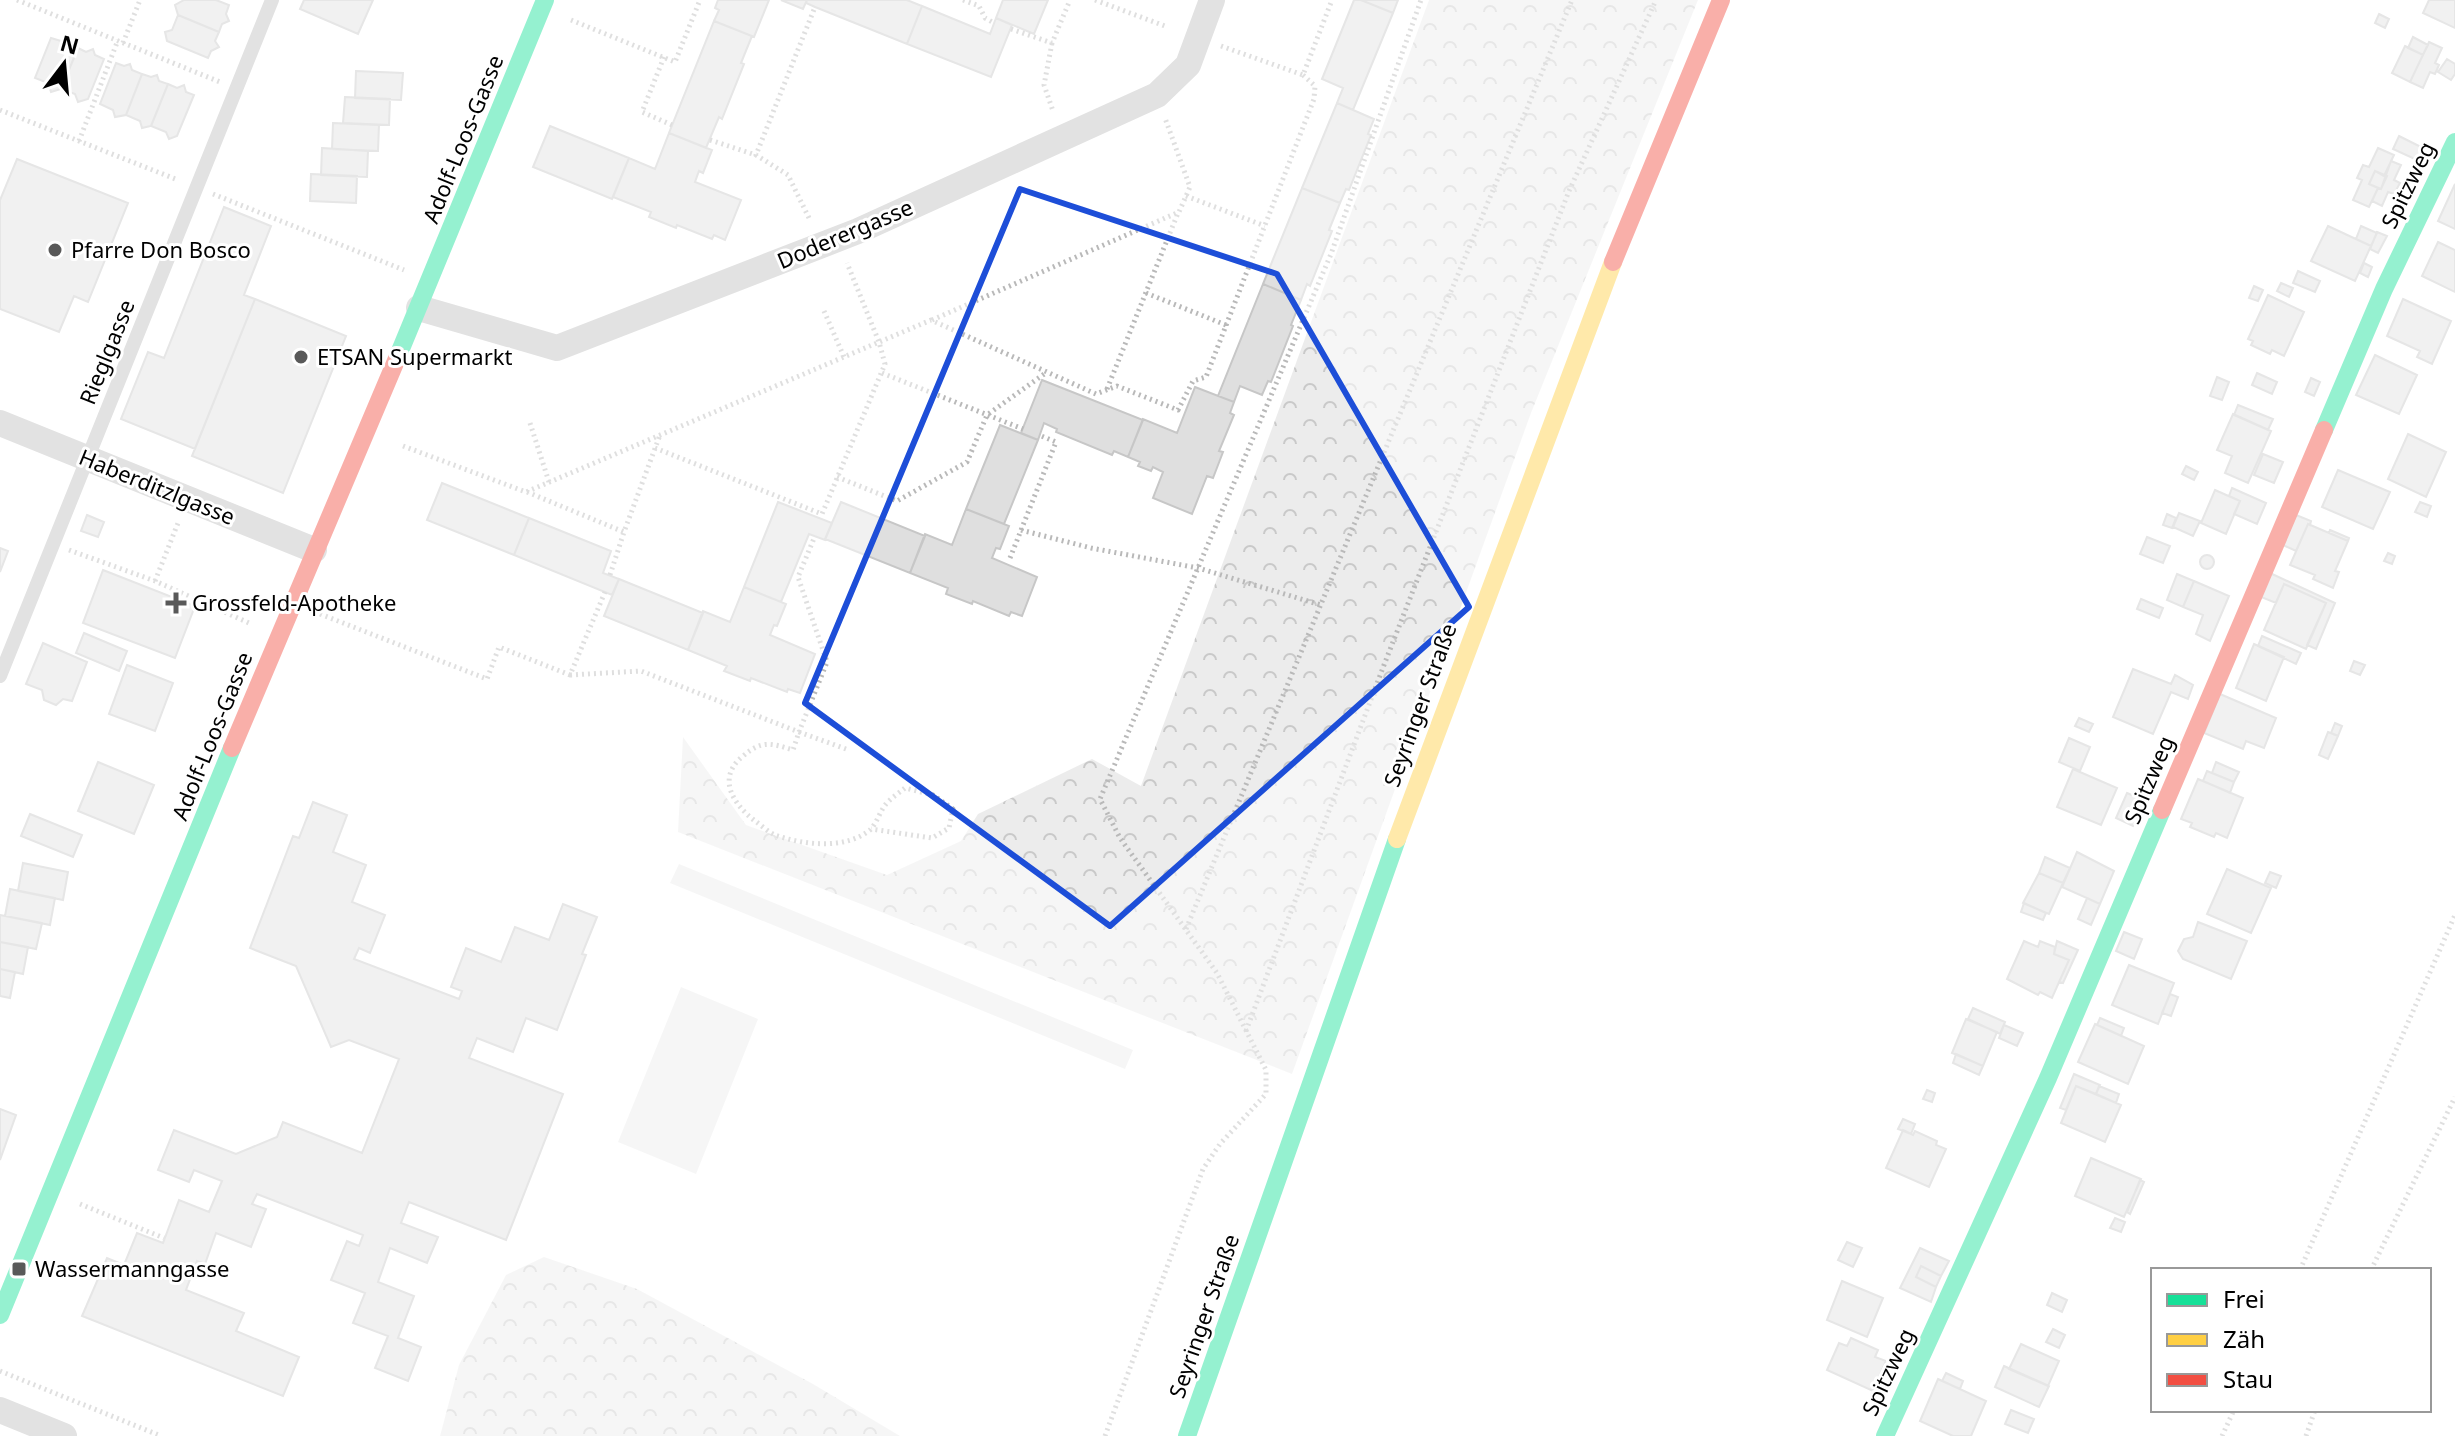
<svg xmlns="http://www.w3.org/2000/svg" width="2455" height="1436" viewBox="0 0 2455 1436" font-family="'Noto Sans',sans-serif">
<defs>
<pattern id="forest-crowns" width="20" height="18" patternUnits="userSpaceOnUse" patternTransform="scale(2)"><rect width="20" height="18" fill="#ececec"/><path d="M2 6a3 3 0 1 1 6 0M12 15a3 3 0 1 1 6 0" fill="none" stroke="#c9c9c9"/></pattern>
</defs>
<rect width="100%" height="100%" fill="#fff"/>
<!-- forest -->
<path fill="url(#forest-crowns)" d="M1429 0H1698L1531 413 1292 1074 678 832 683 737 746 825 887 875 961 841 978 814 1092 759 1141 786Z
M544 1257 637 1289 813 1384 900 1436H440L459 1365 506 1275Z"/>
<!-- pitch -->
<path fill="#ececec" d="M679 864 1133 1050 1125 1069 670 883Z
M681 987 758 1019 696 1174 618 1142Z"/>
<!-- building -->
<path fill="#dfdfdf" stroke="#c7c7c7" stroke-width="2" d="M184 0H216L229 5 226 14 229 21 222 24 219 32 178 15 175 5Z
M304 0H373L358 34 300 9Z
M718 0H769L754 37 714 21 719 10 715 8Z
M781 0H807L803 9Z
M807 0H907L922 6 907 44 815 7 806 3Z
M1003 0H1048L1034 34 996 18Z
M1354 0H1361L1393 13 1353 110 1337 103 1343 88 1322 79Z
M1361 0H1398L1393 13Z
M2429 0H2455V28L2423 13Z
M922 6 990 34 996 18 1012 25 991 77 907 44Z
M2379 14 2389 19 2385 28 2375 23Z
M178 15 219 32 215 41 219 47 211 51 208 58 167 41 165 32 172 30Z
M714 21 752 36 741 63 744 64 722 119 719 117 706 148 669 133Z
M2413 37 2428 45 2423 55 2408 48Z
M51 38 61 41 66 38 68 44 78 48 61 89 51 92 48 83 35 78Z
M2429 42 2442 48 2435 63 2439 65 2435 74 2430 72 2423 88 2410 82Z
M2405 46 2423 55 2410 82 2392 73Z
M78 48 86 52 93 49 95 55 104 59 88 99 78 102 75 94 61 89Z
M2447 59 2455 64V74L2451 80 2438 72Z
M116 63 124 66 130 64 132 70 142 74 126 115 115 117 113 110 100 104Z
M356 71 403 73 401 100 355 98Z
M142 74 151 77 157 75 159 81 168 84 151 126 142 128 140 121 126 115Z
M168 84 177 88 184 85 186 92 194 95 177 136 169 139 166 132 151 126Z
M345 97 390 99 389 125 343 123Z
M1337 103 1374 119 1368 134 1371 135 1349 190 1346 189 1340 203 1302 188Z
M333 123 379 125 378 151 332 149Z
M550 126 629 158 612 199 533 167Z
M669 133 712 150 703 173 699 171 695 182 741 200 725 240 714 235 712 239 677 225 676 228 649 217 651 212 613 197 629 158 655 169Z
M2399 136 2425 149 2419 161 2393 149Z
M322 148 368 151 367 177 321 175Z
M2378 148 2394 155 2384 176 2375 171 2369 184 2378 188 2369 207 2353 200 2362 180 2357 178 2363 165 2369 167Z
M17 159 128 203 88 302 74 296 59 332 0 309V200Z
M2391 161 2401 165 2394 180 2400 183 2394 194 2388 192 2382 206 2372 201 2378 188 2381 189Z
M2375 171 2387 176 2381 189 2369 184Z
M311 174 357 176 356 203 310 201Z
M2455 184V229L2438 221Z
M1302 188 1340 203 1329 230 1332 231 1310 286 1307 284 1301 300 1263 284Z
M224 207 271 226 244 295 255 299 195 449 121 419 148 352 164 358Z
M2328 226 2371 246 2355 281 2311 261Z
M2361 226 2377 233 2371 246 2356 239Z
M2377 232 2387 236 2378 253 2370 249Z
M2438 242 2455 250V292L2422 276Z
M2364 263 2372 267 2368 277 2360 273Z
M2298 271 2320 281 2315 292 2293 283Z
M2281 283 2293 288 2289 297 2277 291Z
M1263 284 1301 300 1291 325 1293 326 1271 382 1268 381 1262 395 1240 386 1234 402 1218 396Z
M2254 286 2263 290 2258 301 2249 298Z
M2268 295 2304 312 2284 356 2272 350 2270 354 2251 345 2253 341 2248 339Z
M255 299 346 336 283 493 192 456Z
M2403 299 2451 321 2432 364 2417 357 2420 351 2387 336Z
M2375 355 2417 375 2399 414 2356 395Z
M2257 373 2277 382 2272 394 2252 385Z
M2217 377 2229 382 2222 400 2210 396Z
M2311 378 2320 382 2314 396 2305 392Z
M1042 380 1143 420 1128 457 1114 451 1112 455 1056 432 1057 429 1044 423 1038 440 1021 433Z
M1195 387 1234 402 1230 413 1234 415 1219 451 1223 452 1213 478 1207 476 1192 514 1153 498 1163 472 1153 467 1151 471 1138 466 1140 462 1128 457 1143 419 1177 433Z
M2238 405 2273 419 2268 430 2234 415Z
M2233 414 2271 431 2248 483 2225 473 2232 456 2217 450Z
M1000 425 1038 440 1004 524 966 509Z
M2408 434 2446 452 2426 497 2388 479Z
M2263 454 2283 462 2274 483 2254 475Z
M2186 466 2198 472 2194 480 2182 474Z
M2338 470 2390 492 2373 529 2322 507Z
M442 483 529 518 514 555 427 520Z
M2232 488 2266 503 2257 524 2234 514 2240 501 2229 496Z
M2215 490 2240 501 2226 534 2201 523Z
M778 502 832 523 825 540 809 534 781 602 744 587Z
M841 502 925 536 910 573 825 539Z
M2420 502 2431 506 2427 517 2415 512Z
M966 509 1009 526 1000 549 996 548 992 558 1037 577 1022 616 1011 612 1009 616 973 601 972 604 946 594 948 588 910 573 925 534 952 545Z
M2179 513 2200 521 2193 536 2173 527Z
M2167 514 2176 518 2172 528 2163 525Z
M87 515 104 522 98 537 81 531Z
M2296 515 2311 521 2310 525 2308 524 2296 551 2283 545Z
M529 518 611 551 603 573 619 579 612 595 514 555Z
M2308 524 2348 541 2335 571 2339 572 2333 588 2313 579 2315 575 2290 565Z
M2330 530 2349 538 2348 541 2329 533Z
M2147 537 2170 546 2163 563 2140 554Z
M0 548 8 551 0 572Z
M2388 553 2395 556 2392 564 2384 561Z
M2200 562a7 7 0 1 1 14 0a7 7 0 1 1-14 0Z
M103 570 195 606 175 658 83 623Z
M2270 573 2335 603 2316 649 2307 645 2326 603 2284 584 2276 603 2261 597Z
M2177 574 2194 581 2183 607 2167 600Z
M619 579 703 613 688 650 604 616Z
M2194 581 2229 596 2210 641 2196 634 2203 615 2183 607Z
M2284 584 2326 603 2306 649 2264 630Z
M744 587 786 604 777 626 774 625 770 635 815 654 800 693 788 689 787 692 751 678 750 681 724 671 727 666 688 650 703 611 730 622Z
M2141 599 2163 608 2159 618 2137 609Z
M84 633 127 651 119 671 76 653Z
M2262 636 2301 653 2296 664 2258 646Z
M43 643 87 662 72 701 63 699 56 705 44 700 42 690 26 684Z
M2254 644 2284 657 2266 701 2236 688Z
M2354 661 2365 665 2360 675 2350 671Z
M127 665 173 683 155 731 109 714Z
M2133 669 2171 684 2175 675 2193 685 2188 699 2171 692 2153 734 2113 717Z
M2220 694 2276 718 2264 748 2246 741 2243 749 2204 733Z
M2079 718 2093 724 2089 732 2075 726Z
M2335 723 2342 726 2338 736 2331 733Z
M2328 732 2338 736 2328 759 2319 755Z
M2069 738 2090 747 2080 771 2059 762Z
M98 762 154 785 134 834 78 811Z
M2216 762 2239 772 2234 782 2212 773Z
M2073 769 2117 788 2101 825 2057 807Z
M2207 771 2234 782 2230 793 2203 781Z
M2198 779 2243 798 2227 838 2216 833 2214 837 2190 827 2192 823 2181 819Z
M2127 793 2144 800 2133 826 2116 818Z
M313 802 347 815 333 852 366 865 352 902 385 915 370 953 359 948 354 959 459 999 462 991 451 987 466 948 501 962 515 927 549 940 563 904 597 917 582 954 586 955 557 1030 526 1018 513 1052 477 1038 469 1058 563 1094 506 1240 409 1202 401 1223 438 1237 427 1263 390 1248 378 1282 414 1296 398 1338 421 1347 408 1381 375 1368 388 1336 353 1323 365 1293 331 1280 347 1241 359 1246 363 1235 257 1194 252 1204 266 1209 251 1247 216 1233 205 1264 197 1261 186 1290 244 1313 236 1331 299 1357 283 1396 82 1316 107 1258 124 1265 137 1233 163 1243 179 1200 209 1212 222 1181 194 1170 189 1182 158 1170 174 1130 236 1154 277 1137 283 1122 362 1153 399 1059 349 1040 331 1047 296 966 250 948 293 836 299 838Z
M30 814 82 835 73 857 21 836Z
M2077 852 2114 871 2100 904 2062 887Z
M2045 857 2070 868 2063 883 2039 873Z
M23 863 68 872 63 900 18 891Z
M2227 869 2271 888 2251 933 2207 914Z
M2270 872 2281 876 2276 888 2265 883Z
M2039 873 2063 883 2049 914 2023 903Z
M10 889 55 898 50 925 5 916Z
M2087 898 2100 904 2091 925 2078 919Z
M2024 903 2046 913 2043 920 2021 912Z
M0 915 42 923 36 949 0 942Z
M2198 922 2247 941 2231 979 2183 959 2178 951 2184 939 2193 937Z
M2124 932 2142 939 2134 959 2116 951Z
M2024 941 2038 947 2040 941 2055 947 2054 954 2069 960 2052 998 2040 992 2038 995 2007 979Z
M2057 941 2078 950 2063 983 2059 982 2069 960 2054 954Z
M0 942 28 947 23 974 0 969Z
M2129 965 2174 983 2158 1024 2112 1005Z
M0 969 15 972 10 998 0 996Z
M2170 994 2178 997 2171 1016 2162 1013Z
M1973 1008 2005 1022 2000 1034 1968 1019Z
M2100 1018 2124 1028 2121 1036 2097 1025Z
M1966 1019 1997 1032 1983 1066 1952 1053Z
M2095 1024 2144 1046 2128 1084 2078 1062Z
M2004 1025 2023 1033 2017 1046 1999 1038Z
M1956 1054 1983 1066 1979 1075 1953 1063Z
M2074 1074 2100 1085 2096 1094 2076 1086 2066 1110 2060 1108Z
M2076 1086 2121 1105 2105 1142 2061 1123Z
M2099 1086 2119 1094 2116 1103 2096 1094Z
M1927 1090 1935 1093 1932 1102 1923 1099Z
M0 1109 16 1115 0 1160Z
M1903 1119 1915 1124 1911 1134 1898 1129Z
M1903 1130 1913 1135 1915 1131 1937 1141 1936 1145 1946 1149 1929 1187 1886 1168Z
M2091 1158 2141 1179 2124 1217 2075 1196Z
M2140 1180 2144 1182 2130 1214 2127 1212Z
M2115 1218 2125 1222 2121 1232 2110 1228Z
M1847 1242 1862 1248 1853 1267 1838 1260Z
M1920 1248 1949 1261 1941 1276 1921 1266 1916 1277 1936 1287 1931 1302 1900 1288Z
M1921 1266 1941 1276 1936 1287 1916 1277Z
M1842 1281 1883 1298 1867 1337 1827 1320Z
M2052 1293 2067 1300 2062 1312 2047 1305Z
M2053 1329 2065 1335 2059 1348 2046 1342Z
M1851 1338 1878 1350 1875 1357 1886 1361 1873 1391 1827 1370 1839 1343 1847 1346Z
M2021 1344 2059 1361 2048 1386 2009 1369Z
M2004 1366 2049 1386 2039 1407 1995 1387Z
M1946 1373 1963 1381 1960 1389 1942 1381Z
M1938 1379 1986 1401 1971 1436H1953L1920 1421Z
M2011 1410 2034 1419 2028 1433 2005 1424Z"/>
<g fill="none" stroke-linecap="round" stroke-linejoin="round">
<!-- path -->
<path stroke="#b9b9b9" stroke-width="5" stroke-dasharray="2 4" stroke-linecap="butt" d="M17 0 220 82
M963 0 979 6 985 18 994 23
M1095 0 1165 26
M571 20 675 62 700 0
M1011 29 1052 43 1070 0
M123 43 140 0
M1052 43 1044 85 1053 111
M1221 46 1303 75 1332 0
M664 57 642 112 672 125
M0 110 178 180
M710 140 756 155
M79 141 118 40
M213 194 404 270
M1186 196 1265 226
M809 218 788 175 756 155 815 7
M1146 293 1226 325
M824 311 844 357
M932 320 1179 212 1190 187 1165 118
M882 373 1023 429
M1107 389 1178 213
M530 423 549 482
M403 446 526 492 931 320 1096 394 1117 386 1178 410 1193 381 1206 377 1314 99 1315 86 1303 75
M655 448 822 514 885 364 879 342 847 263
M837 477 897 501 967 462 987 415 1047 372
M527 492 624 532 660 435
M1021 530 1091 548 1198 568 1321 605
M69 550 155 581 249 623
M1010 558 1056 442 1039 435
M610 575 624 532
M155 581 178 523
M320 614 487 679 499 647 570 675 605 592
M570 675 641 671 799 732 827 662 798 577 815 536
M846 749 799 732 793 750C771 743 762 740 743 756 716 778 733 804 755 821 761 825 768 832 775 835 803 845 845 850 870 830 877 823 880 811 886 804 891 798 899 793 905 788L933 795 953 809 949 828 932 838 871 829
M1186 929 1572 0
M1246 1031 1384 665 1569 191 1656 0
M80 1204 164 1238
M2300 1270 2455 915
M2371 1270 2455 1097
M0 1371 161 1436
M1105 1436 1203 1169 1220 1144 1266 1094V1070L1217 973 1120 838 1100 799 1331 254 1421 0
M2222 1436 2234 1410
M2306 1436 2315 1410"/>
<!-- lane -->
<path stroke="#bebebe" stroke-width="14" d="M0 676 272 0"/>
<!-- street -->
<path stroke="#bebebe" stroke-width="26" d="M419 308 557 348 858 231 1157 95 1188 65 1212 0
M0 423 314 550
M0 1410 64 1436"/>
<!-- fast -->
<path stroke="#16e098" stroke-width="18" d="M398 356 545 0
M2324 430 2384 289 2455 142
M0 1315 232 748
M1187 1436 1397 839
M1885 1436 2048 1078 2162 810"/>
<!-- slow -->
<path stroke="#ffcf43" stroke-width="18" d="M1397 839 1613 262"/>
<!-- jam -->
<path stroke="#f24e42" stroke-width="18" d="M1613 262 1721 0
M232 748 398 356
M2162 810 2324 430"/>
</g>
<!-- marked area -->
<path d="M0 0H2455V1436H0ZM1020 189 1277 274 1469 607 1110 926 805 703Z" fill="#fff" fill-opacity=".55" fill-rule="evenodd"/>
<path fill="none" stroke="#1d4ed8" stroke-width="6" stroke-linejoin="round" d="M1020 189 1277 274 1469 607 1110 926 805 703Z"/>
<!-- markers -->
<g fill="#595959" stroke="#fff" stroke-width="3">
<circle cx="55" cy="250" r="8"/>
<circle cx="301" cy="357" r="8"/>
<path d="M172 591h8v8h8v8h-8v8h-8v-8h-8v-8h8z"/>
<rect x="11" y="1261" width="16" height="16" rx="4"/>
</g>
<g text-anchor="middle" stroke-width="6" stroke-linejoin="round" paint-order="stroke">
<!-- street labels -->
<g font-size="22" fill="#000" stroke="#fff">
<text transform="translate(463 139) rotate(-68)" y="8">Adolf-Loos-Gasse</text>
<text transform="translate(2408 185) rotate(-64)" y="8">Spitzweg</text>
<text transform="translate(845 234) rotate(-23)" y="8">Doderergasse</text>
<text transform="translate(107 352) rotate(-68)" y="8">Rieglgasse</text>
<text transform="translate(157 487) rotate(22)" y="8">Haberditzlgasse</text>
<text transform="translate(1420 705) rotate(-70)" y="8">Seyringer Straße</text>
<text transform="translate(212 736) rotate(-68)" y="8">Adolf-Loos-Gasse</text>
<text transform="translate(2149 780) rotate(-67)" y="8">Spitzweg</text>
<text transform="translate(1204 1316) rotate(-71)" y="8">Seyringer Straße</text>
<text transform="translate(1888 1372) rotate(-65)" y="8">Spitzweg</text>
</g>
<!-- poi labels -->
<g font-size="22" fill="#000" stroke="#fff" text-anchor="start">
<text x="71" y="258">Pfarre Don Bosco</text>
<text x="317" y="365">ETSAN Supermarkt</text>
<text x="192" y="611">Grossfeld-Apotheke</text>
<text x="35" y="1277">Wassermanngasse</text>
</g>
</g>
<!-- legend -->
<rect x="2151" y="1268" width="280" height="144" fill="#ffffff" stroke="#999999" stroke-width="2"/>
<rect x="2167" y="1294" width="40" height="12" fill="#16e098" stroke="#999999" stroke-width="2"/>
<text x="2223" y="1308" font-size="24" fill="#000000">Frei</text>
<rect x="2167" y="1334" width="40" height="12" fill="#ffcf43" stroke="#999999" stroke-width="2"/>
<text x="2223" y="1348" font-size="24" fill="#000000">Zäh</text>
<rect x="2167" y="1374" width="40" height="12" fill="#f24e42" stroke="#999999" stroke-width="2"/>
<text x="2223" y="1388" font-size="24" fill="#000000">Stau</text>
<!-- north arrow -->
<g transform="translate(64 64) rotate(16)" stroke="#ffffff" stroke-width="6" paint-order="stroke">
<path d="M0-6L14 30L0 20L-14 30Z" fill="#000000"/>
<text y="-12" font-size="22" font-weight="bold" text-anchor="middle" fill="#000000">N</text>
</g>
</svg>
